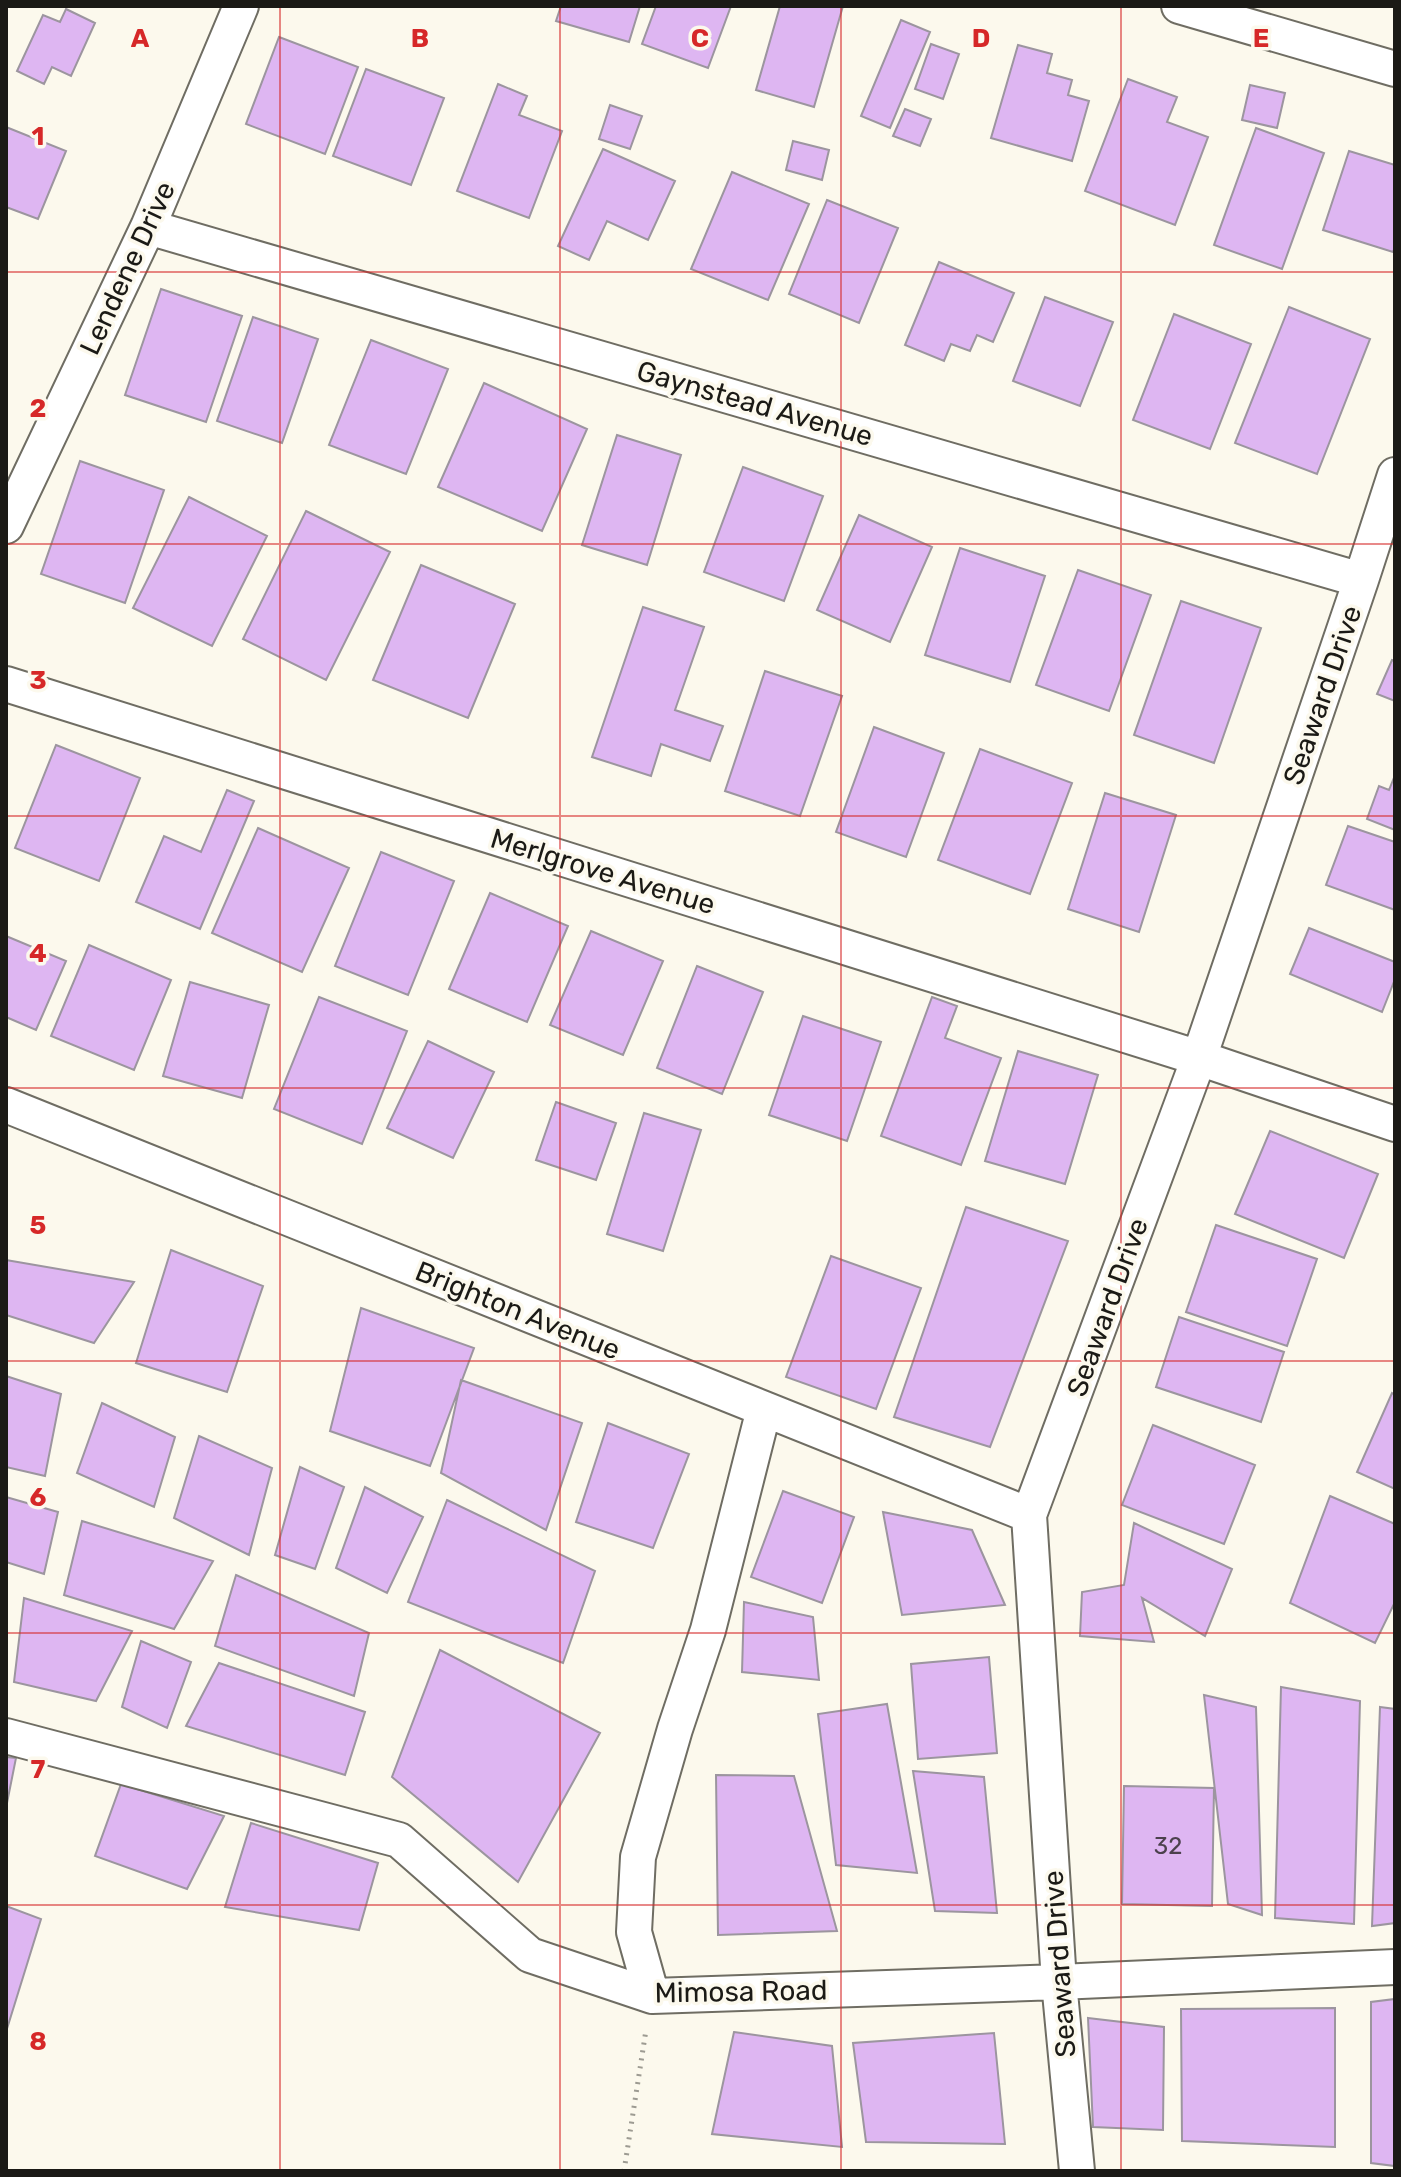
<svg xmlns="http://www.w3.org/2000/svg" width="1401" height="2177" viewBox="0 0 1401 2177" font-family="Rubik,sans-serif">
<rect width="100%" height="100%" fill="#fcf9ed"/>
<!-- building -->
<path fill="#deb6f2" stroke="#9c959f" stroke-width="2" d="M561 6H640L629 42 556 21Z
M656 6H731L708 68 642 44Z
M780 6H843L814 107 756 90Z
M66 9 95 23 71 76 52 67 44 84 17 71 43 15 60 22Z
M901 20 930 32 890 128 861 116Z
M279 37 358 67 325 154 246 124Z
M931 44 959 54 943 99 915 89Z
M1018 45 1052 54 1047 73 1072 80 1068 95 1089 101 1072 161 991 138Z
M366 69 444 98 411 185 333 156Z
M1128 79 1177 97 1167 122 1208 137 1175 225 1085 191Z
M498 84 527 96 519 115 562 131 529 218 457 191Z
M1250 85 1285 93 1277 128 1242 120Z
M610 105 642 116 630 149 599 139Z
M905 109 931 119 920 146 893 136Z
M6 127 66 151 38 219 6 207Z
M1256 128 1324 153 1282 269 1214 245Z
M793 141 829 150 822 180 786 170Z
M603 149 675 181 648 240 607 221 589 260 558 246Z
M1349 151 1395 165V247L1393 252 1323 230Z
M732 172 809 204 768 300 691 269Z
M827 200 898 228 859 323 789 294Z
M939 262 1014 293 993 342 977 335 970 351 951 344 944 361 905 345Z
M161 289 242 316 206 422 125 395Z
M1045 297 1113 322 1080 406 1013 381Z
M1289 307 1370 339 1317 474 1235 443Z
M1174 314 1251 344 1210 449 1133 420Z
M253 317 318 339 282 443 217 421Z
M371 340 448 369 406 474 329 445Z
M484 383 587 429 542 531 438 487Z
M617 435 681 455 647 565 582 545Z
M80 461 164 490 125 603 41 574Z
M743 467 823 496 784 601 704 572Z
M189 497 267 536 212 646 133 608Z
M306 511 390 552 326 680 243 639Z
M859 515 932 547 890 642 817 610Z
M960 548 1045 576 1010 682 925 655Z
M421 565 515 604 468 718 373 680Z
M1078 570 1151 595 1109 711 1036 685Z
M1181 601 1261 628 1214 763 1134 735Z
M643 607 704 627 675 710 723 726 710 761 661 744 651 776 592 757Z
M1392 660 1395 661V701L1377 694Z
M765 671 842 696 800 816 725 791Z
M874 727 944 753 906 857 836 832Z
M56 745 140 778 99 881 15 848Z
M980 749 1072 783 1030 894 938 860Z
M1395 775V830L1367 819 1379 786 1389 790Z
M227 790 254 801 200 929 136 902 164 836 201 852Z
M1105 793 1176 815 1139 932 1068 909Z
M1348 826 1395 842V910L1326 885Z
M258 828 349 868 302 972 212 933Z
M381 852 454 881 408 995 335 966Z
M490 893 568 926 527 1022 449 989Z
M1309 928 1395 962V979L1382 1012 1290 974Z
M591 931 663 961 623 1055 550 1025Z
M6 936 66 961 36 1030 6 1017Z
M89 945 171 980 134 1070 51 1036Z
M697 966 763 992 722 1094 657 1068Z
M190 982 269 1005 242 1098 163 1076Z
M319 997 407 1031 362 1144 274 1109Z
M932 997 957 1006 945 1038 1001 1058 961 1165 881 1136Z
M803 1016 881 1042 847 1141 769 1115Z
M428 1041 494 1072 453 1158 387 1128Z
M1018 1051 1098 1075 1065 1184 985 1161Z
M556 1102 616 1123 596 1180 536 1160Z
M644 1113 701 1130 663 1251 607 1234Z
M1270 1131 1378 1174 1344 1258 1235 1214Z
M966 1207 1068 1241 990 1447 894 1417Z
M1216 1225 1317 1259 1287 1346 1186 1312Z
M171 1250 263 1286 227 1392 136 1363Z
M831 1256 921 1288 876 1409 786 1377Z
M6 1260 134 1282 94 1343 6 1315Z
M361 1308 474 1348 430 1466 330 1431Z
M1179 1317 1284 1352 1261 1422 1156 1387Z
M6 1376 61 1394 45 1476 6 1467Z
M461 1380 582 1423 546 1530 441 1473Z
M1392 1393 1395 1395V1489L1357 1472Z
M102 1403 175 1437 154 1507 77 1473Z
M608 1423 689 1454 653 1548 576 1522Z
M1153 1425 1255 1465 1224 1544 1122 1505Z
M199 1436 272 1468 249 1555 174 1518Z
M300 1467 344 1487 315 1569 275 1555Z
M365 1487 423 1517 387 1593 336 1568Z
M783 1491 854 1517 822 1603 751 1577Z
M1330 1496 1395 1524V1602L1375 1643 1290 1603Z
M6 1497 58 1512 44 1574 6 1562Z
M447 1500 595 1571 563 1663 408 1602Z
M883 1512 972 1530 1005 1605 902 1615Z
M82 1521 213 1561 174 1629 64 1595Z
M1134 1523 1232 1569 1205 1636 1142 1598 1154 1642 1080 1636 1082 1592 1124 1585Z
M236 1575 369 1633 354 1696 215 1646Z
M24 1598 132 1631 96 1701 14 1682Z
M744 1602 813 1617 819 1680 742 1672Z
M141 1641 191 1662 167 1728 122 1707Z
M440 1650 600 1733 518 1882 392 1777Z
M989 1657 997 1753 918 1759 911 1664Z
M219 1663 365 1712 345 1775 186 1726Z
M1281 1687 1360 1701 1354 1924 1275 1918Z
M1204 1695 1256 1707 1262 1915 1228 1904Z
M887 1704 917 1873 836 1865 818 1714Z
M1380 1707 1395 1709V1923L1372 1926Z
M6 1757 16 1758 6 1808Z
M913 1771 984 1777 997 1913 935 1911Z
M716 1775 794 1776 837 1931 718 1935Z
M121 1784 224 1816 187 1889 95 1856Z
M1124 1786 1214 1788 1212 1906 1122 1904Z
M251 1823 378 1863 359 1930 225 1907Z
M6 1906 41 1919 6 2032Z
M1395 1999V2166L1371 2163V2002Z
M1335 2008V2147L1182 2141 1181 2009Z
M1088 2018 1164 2027 1163 2130 1093 2127Z
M734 2032 832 2046 842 2147 712 2134Z
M994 2033 1005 2144 866 2142 853 2043Z"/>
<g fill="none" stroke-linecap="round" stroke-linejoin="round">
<defs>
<path id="street" d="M1179 6 1395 69
M148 227 1361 580
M6 526 148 227 241 6
M6 684 1199 1058 1395 1124
M6 1105 1029 1515
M6 1736 399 1840 530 1955 652 1996 1059 1982 1395 1967
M652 1996 634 1932 638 1857 675 1729 708 1630 764 1409
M1077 2171 1059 1982 1029 1515 1199 1058 1361 580 1395 475"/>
</defs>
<!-- street casing -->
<use href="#street" stroke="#6f6d63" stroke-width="38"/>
<!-- path -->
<path stroke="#9d9b92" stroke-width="5" stroke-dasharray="2 6" stroke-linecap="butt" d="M624 2171 646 2030"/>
<!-- street -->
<use href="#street" stroke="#fff" stroke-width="34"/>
</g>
<!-- grid -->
<path fill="none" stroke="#d62828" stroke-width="2" stroke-opacity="0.55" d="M280 6V2171M560 6V2171M841 6V2171M1121 6V2171M6 272H1395M6 544H1395M6 816H1395M6 1088H1395M6 1361H1395M6 1633H1395M6 1905H1395"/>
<g text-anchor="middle" stroke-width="7" stroke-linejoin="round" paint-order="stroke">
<!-- number labels -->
<g font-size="24" fill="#4c414d">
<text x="1168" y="1854">32</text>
</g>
<!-- street labels -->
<g font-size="28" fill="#1b1a16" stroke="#fcf9ed">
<text transform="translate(127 268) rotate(-65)" y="10">Lendene Drive</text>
<text transform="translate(755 403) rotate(16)" y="10">Gaynstead Avenue</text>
<text transform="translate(1322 695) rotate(-71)" y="10">Seaward Drive</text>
<text transform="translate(603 871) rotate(17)" y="10">Merlgrove Avenue</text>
<text transform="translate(1107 1307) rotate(-70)" y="10">Seaward Drive</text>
<text transform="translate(518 1310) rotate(22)" y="10">Brighton Avenue</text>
<text transform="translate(1059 1964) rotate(-94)" y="10">Seaward Drive</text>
<text transform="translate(741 1991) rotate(-1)" y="10">Mimosa Road</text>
</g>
</g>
<g font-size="26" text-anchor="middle" font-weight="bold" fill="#d62828" stroke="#fcf9ed" stroke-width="7" stroke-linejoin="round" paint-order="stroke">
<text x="140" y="47">A</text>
<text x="420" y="47">B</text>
<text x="700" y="47">C</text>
<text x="981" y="47">D</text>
<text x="1261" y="47">E</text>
<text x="38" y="145">1</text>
<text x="38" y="417">2</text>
<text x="38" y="689">3</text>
<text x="38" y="962">4</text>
<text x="38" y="1234">5</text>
<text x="38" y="1506">6</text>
<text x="38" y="1778">7</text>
<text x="38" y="2050">8</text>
</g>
<!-- border -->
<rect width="1401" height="2177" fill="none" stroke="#1b1a16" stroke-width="16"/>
</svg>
